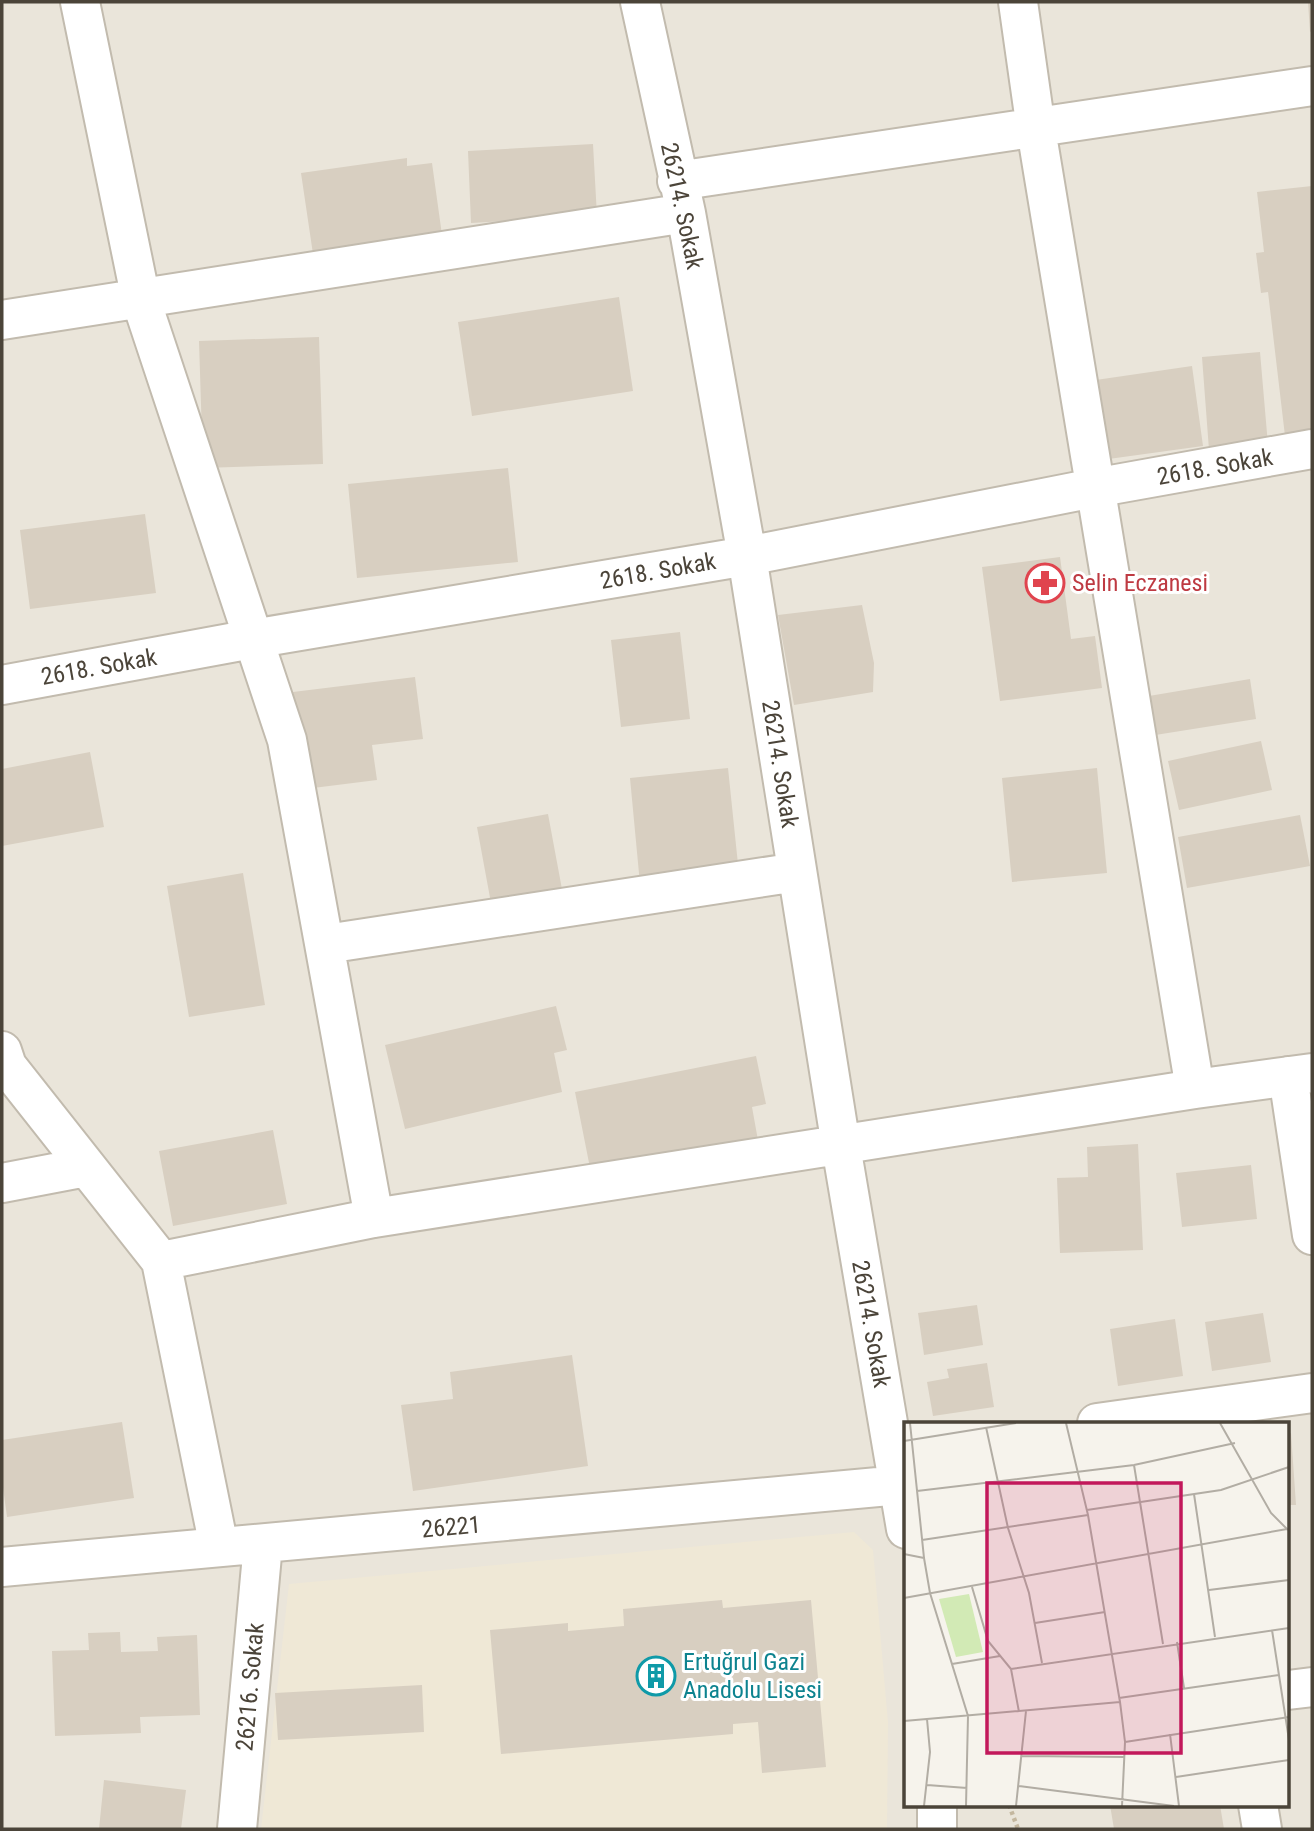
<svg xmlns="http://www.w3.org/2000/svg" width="1314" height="1831" viewBox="0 0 1314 1831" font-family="'Roboto Condensed',sans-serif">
<rect width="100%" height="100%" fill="#f6f3ec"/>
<!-- residential -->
<path fill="#eae5da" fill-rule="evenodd" d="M2 2H1312V1829H2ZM906 1423H1288V1805H906Z"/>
<!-- education -->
<path fill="#efe8d6" d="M854 1532 873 1550 888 1723 887 1829H261L289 1584Z"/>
<!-- building -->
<path fill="#d8cfc1" d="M1308 2H1312V31L1310 32Z
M593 144 597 216 471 223 468 151Z
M407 158V166L432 163 442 235 313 254 301 173Z
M1312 186V432L1285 436 1268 292 1261 293 1256 253 1264 252 1257 192Z
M619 297 633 391 472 416 458 322Z
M319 337 323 464 203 468 199 341Z
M1260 352 1268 445 1209 450 1202 357Z
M1192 366 1203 446 1094 461 1082 382Z
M508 468 518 562 357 578 348 484Z
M145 514 156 593 30 609 20 530Z
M1060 557 1071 639 1095 636 1102 688 1000 701 982 567Z
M862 605 874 663 873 692 794 705 778 615Z
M680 632 690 719 621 727 611 640Z
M415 677 423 739 372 745 377 780 305 789 293 692Z
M1250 679 1256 719 1149 736 1143 697Z
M1261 741 1272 790 1179 810 1168 761Z
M90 752 104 827 2 846V769Z
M728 768 739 874 640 884 630 778Z
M1097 768 1107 873 1012 882 1002 778Z
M548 814 564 900 493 914 477 827Z
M1300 815 1310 866 1187 888 1178 837Z
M243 873 265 1005 189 1017 167 886Z
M556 1006 567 1050 554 1053 562 1092 405 1129 385 1045Z
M756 1056 766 1104 752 1107 759 1146 592 1178 575 1092Z
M273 1130 287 1204 173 1226 159 1151Z
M1138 1144 1143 1250 1060 1253 1057 1178 1088 1177 1087 1147Z
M1251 1165 1257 1219 1182 1227 1176 1173Z
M977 1305 983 1345 924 1355 918 1313Z
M1263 1313 1271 1362 1212 1371 1205 1322Z
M1175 1319 1183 1376 1118 1386 1110 1329Z
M572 1355 588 1466 413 1491 401 1405 453 1399 450 1372Z
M987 1363 994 1407 933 1416 927 1382 949 1378 947 1369Z
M122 1422 134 1498 7 1517 2 1480V1440Z
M1291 1433 1296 1505H1288V1434Z
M722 1600 723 1608 811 1600 826 1767 762 1773 758 1722 733 1724V1734L501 1754 490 1630 568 1623V1631L624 1626 623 1609Z
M120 1632 121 1652 158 1651 157 1637 197 1635 200 1715 140 1717 141 1733 55 1736 52 1651 89 1650 88 1633Z
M422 1685 424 1732 278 1740 275 1693Z
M104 1780 186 1790 181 1829H99Z
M1110 1805H1220L1224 1829H1114Z"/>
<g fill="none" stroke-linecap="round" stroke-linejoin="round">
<defs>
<path id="minor" d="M80 2 141 300 287 740 374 1218
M640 2 686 213 747 556 841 1146 906 1529
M1018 2 1036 129 1195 1089
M677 181 1312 86
M2 320 686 213
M2 685 252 639 747 556 1094 488 1312 449
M326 944 797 872
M2 1051 7 1066 161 1261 219 1547
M1288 1076 1312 1235
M2 1183 86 1167
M161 1261 374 1218 1195 1089 1312 1073
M1097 1423 1312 1393
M2 1567 900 1485
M1288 1690 1312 1687
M1258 1805 1262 1829
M237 1829 263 1544
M937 1829V1805"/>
</defs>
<!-- minor casing -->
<use href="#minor" stroke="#c2bbae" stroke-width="42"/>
<!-- path -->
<path stroke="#c4b79f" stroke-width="4.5" stroke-dasharray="3.5 3.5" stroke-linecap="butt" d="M1009 1805 1018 1829"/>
<!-- minor -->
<use href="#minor" stroke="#fff" stroke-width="38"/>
</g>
<!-- icons -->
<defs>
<symbol id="pharmacy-ring" viewBox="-11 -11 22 22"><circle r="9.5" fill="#fff" stroke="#e0444e" stroke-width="1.5"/><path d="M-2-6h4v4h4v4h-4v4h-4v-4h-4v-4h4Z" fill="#e0444e"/></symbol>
<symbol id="building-ring" viewBox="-11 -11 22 22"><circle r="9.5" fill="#fff" stroke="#0f9aa8" stroke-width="1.5"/><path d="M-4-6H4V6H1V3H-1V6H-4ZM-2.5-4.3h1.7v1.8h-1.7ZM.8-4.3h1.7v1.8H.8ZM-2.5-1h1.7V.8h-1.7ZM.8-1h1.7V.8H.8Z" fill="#0f9aa8"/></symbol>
</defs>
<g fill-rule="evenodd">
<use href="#pharmacy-ring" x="1023" y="561" width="44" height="44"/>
<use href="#building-ring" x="634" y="1654" width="44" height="44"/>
</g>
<g text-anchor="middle" stroke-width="6" stroke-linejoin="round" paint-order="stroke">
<!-- street labels -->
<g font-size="24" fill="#4b4439" stroke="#fff">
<text transform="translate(682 206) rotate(78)" y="8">26214. Sokak</text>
<text transform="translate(1215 467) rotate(-10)" y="8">2618. Sokak</text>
<text transform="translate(658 571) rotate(-10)" y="8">2618. Sokak</text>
<text transform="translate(99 667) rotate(-10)" y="8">2618. Sokak</text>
<text transform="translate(780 764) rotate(81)" y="8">26214. Sokak</text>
<text transform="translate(871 1324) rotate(80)" y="8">26214. Sokak</text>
<text transform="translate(451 1527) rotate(-5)" y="8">26221</text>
<text transform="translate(250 1687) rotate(-85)" y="8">26216. Sokak</text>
</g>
<!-- health labels -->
<g font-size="24" fill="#be3a42" stroke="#fff" text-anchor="start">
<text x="1072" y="591">Selin Eczanesi</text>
</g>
<!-- culture labels -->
<g font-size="24" fill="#0d838f" stroke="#fff" text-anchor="start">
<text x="683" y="1670">Ertuğrul Gazi<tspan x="683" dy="28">Anadolu Lisesi</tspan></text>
</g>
</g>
<!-- overview -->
<g transform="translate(904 1422)">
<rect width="385" height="385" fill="#f6f3ec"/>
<path d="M65 172 79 230 52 235 35 177Z" fill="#d2eab5"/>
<path fill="none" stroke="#b2ada4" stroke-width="2" d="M162 1 184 93 216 280 221 320 218 384M316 1 367 91 384 108M82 5 104 106 125 171 138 241M0 19 112 1M230 43 259 222M13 69 230 43 331 21M290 72 311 215M183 88 317 68 385 45M18 118 184 93M0 132 20 136 6 1M20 136 26 171 64 294 62 384M68 165 84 219 107 247 115 290M305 168 385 158M0 176 383 107M131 201 201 190M368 208 385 318M273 220 280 266M48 242 96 234M107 247 385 206M215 276 375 253M0 299 216 280M266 312 275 384M221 320 385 295M118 334 221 335M272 355 385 338M23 363 63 366M115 364 270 384M20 384 26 330 23 297M112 384 122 289"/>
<path fill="#c2185b" fill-opacity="0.15" stroke="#c2185b" stroke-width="3.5" d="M83 61H277V331H83Z"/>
<rect width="385" height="385" fill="none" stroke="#4b4439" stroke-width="3.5"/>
</g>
<!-- border -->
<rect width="1314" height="1831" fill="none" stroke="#4b4439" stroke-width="7"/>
</svg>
